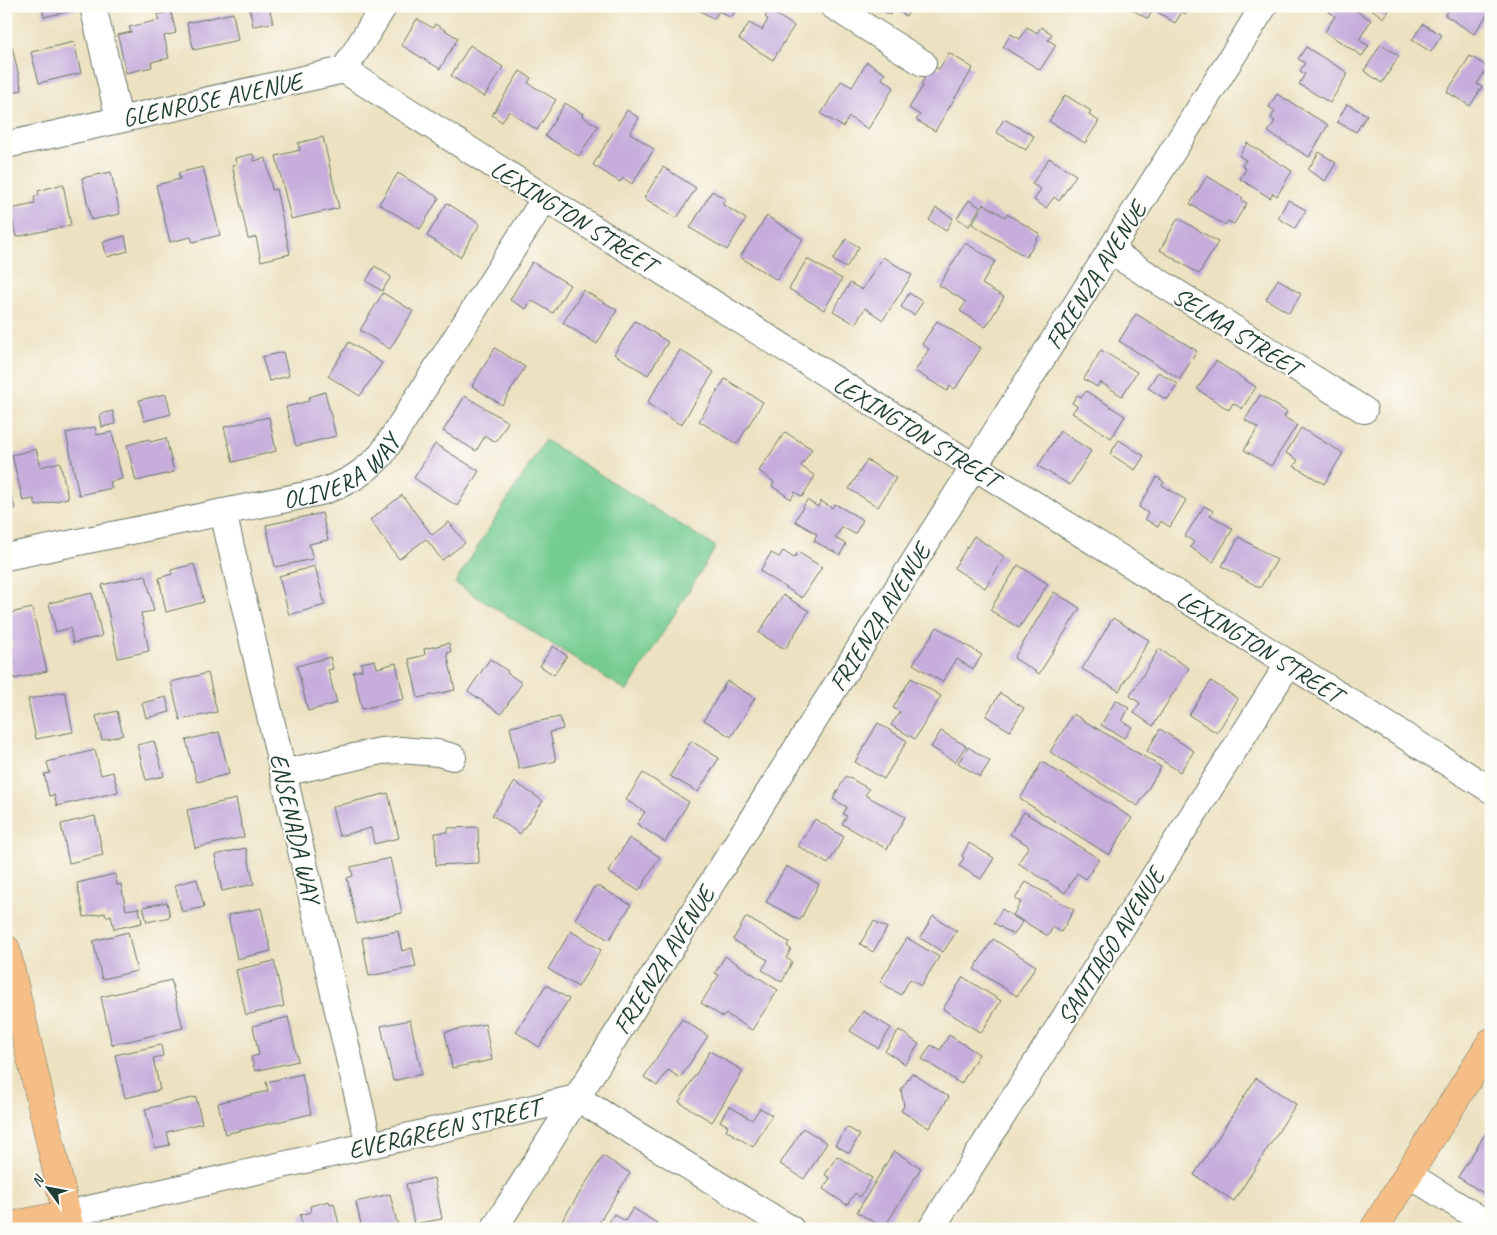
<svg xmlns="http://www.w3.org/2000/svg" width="1497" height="1235" viewBox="0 0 1497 1235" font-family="Caveat,sans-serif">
<rect width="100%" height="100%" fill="#fdfcf7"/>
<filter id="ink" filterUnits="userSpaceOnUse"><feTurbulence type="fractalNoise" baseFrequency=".02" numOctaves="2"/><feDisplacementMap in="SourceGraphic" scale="10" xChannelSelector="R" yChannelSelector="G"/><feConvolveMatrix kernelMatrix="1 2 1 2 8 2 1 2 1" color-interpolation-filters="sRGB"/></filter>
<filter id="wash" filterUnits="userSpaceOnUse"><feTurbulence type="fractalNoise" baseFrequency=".0096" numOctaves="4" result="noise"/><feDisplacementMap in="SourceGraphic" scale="20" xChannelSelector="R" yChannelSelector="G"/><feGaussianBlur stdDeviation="1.12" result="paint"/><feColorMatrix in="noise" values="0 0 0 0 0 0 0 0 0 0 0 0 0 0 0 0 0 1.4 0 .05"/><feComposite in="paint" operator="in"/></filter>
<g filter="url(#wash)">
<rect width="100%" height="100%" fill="#ece1c0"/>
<!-- green -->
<path fill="#74cc91" stroke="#4a8462" d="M545 440 716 547 627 691 455 583Z"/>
<g id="blocks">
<!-- building -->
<path fill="#c6addb" d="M42 6H75L76 10 44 17Z
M249 6H269L273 23 253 26Z
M692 6H738L731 18 719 11 714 19Z
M876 6H913L906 16 894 9 890 15Z
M1133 6H1191L1186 14 1182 12 1175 23 1153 9 1148 19 1131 9Z
M1332 6H1349L1371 20 1359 40 1369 46 1362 56 1325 32 1335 16 1329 12Z
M1367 6H1392L1384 18Z
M1450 6H1491V9L1474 34 1445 15Z
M769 10 794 26 773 60 739 39 749 23 762 30 768 19 765 17Z
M171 11 176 33 164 36 169 58 151 62 152 67 126 73 118 35 131 32 129 27 159 20 157 15Z
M233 13 238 40 194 50 187 23Z
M417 19 433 28 435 24 458 38 440 69 401 45Z
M1423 24 1442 35 1431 52 1412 40Z
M1027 27 1037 33 1041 27 1052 34 1048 40 1056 45 1040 70 1003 47 1011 34 1020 39Z
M74 42 81 73 39 83 31 52Z
M1381 44 1399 56 1382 83 1364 71Z
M470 45 503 67 484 97 451 76Z
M12 47 22 90 7 93 6 88V49Z
M1306 47 1348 73 1330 103 1299 84 1305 74 1300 71 1305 63 1298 59Z
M949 53 973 68 935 131 916 120 920 115 909 108 923 86 921 84 932 65 939 69Z
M1470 56 1488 67 1477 84 1482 87 1470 106 1447 92Z
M867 62 885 74 882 79 894 87 868 129 849 117 843 127 821 114 841 81 852 87Z
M520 71 531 78 528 83 556 100 537 130 509 111 502 122 492 115Z
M1277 94 1328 125 1309 157 1268 132 1275 121 1271 118 1275 111 1269 107Z
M1065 95 1091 111 1089 115 1099 121 1085 143 1049 121Z
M565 103 583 114 582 116 598 126 579 156 545 136Z
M1347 104 1367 115 1356 132 1337 122Z
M627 110 639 118 630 133 654 149 632 184 623 178 620 182 593 165Z
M1004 119 1034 136 1026 150 996 132Z
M323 137 339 208 291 219 276 156 300 150 298 143Z
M1247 143 1292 171 1277 196 1273 193 1270 198 1240 179 1246 169 1242 166 1246 160 1239 156Z
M1319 152 1336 163 1325 181 1308 170Z
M253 154 254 161 266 158 272 190 276 189 290 254 261 261 256 237 248 239 232 165 236 164 235 158Z
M1049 158 1076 175 1059 201 1054 197 1046 208 1034 200 1041 189 1032 184Z
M203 167 220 235 193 242 191 237 170 242 156 185 180 179 178 173Z
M663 167 696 188 677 218 644 198Z
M111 172 120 214 91 220 82 178Z
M398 173 439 198 420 229 379 204Z
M1207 176 1243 198 1241 200 1247 203 1234 224 1228 221 1225 225 1190 204Z
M63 184 71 225 16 237 10 209 35 204 34 196 39 195 38 191Z
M712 191 725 199 722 204 746 219 727 250 690 228Z
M969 200 980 207 969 226 957 218Z
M1288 200 1306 210 1295 228 1278 218Z
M447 203 480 224 460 257 427 236Z
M6 204 11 221 6 222Z
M984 204 1005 217 1007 214 1040 234 1026 257 972 224Z
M936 208 953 218 946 231 929 220Z
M767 216 803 239 777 280 740 257Z
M1178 218 1218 242 1199 274 1160 250Z
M125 236 128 251 107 257 103 242Z
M846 239 859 247 846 268 833 260Z
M965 243 995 261 982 284 1004 297 986 327 960 311 966 302 939 285Z
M883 257 912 275 883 320 865 308 855 324 833 311 850 283 862 290Z
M807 259 842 279 824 310 789 289Z
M532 262 570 285 553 313 531 300 526 309 510 300Z
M375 266 391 277 382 291 366 281Z
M1278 279 1301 294 1289 313 1266 299Z
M583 290 617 310 597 344 563 323Z
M383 293 413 311 390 349 360 330Z
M909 293 923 302 914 315 901 307Z
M1136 314 1197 351 1180 379 1119 341Z
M635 321 668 342 648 375 614 354Z
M937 321 981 348 955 389 950 386 947 391 915 371 929 349 922 344Z
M349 342 382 363 360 396 328 376Z
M495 348 525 367 502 405 472 386Z
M680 350 714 372 681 425 647 403Z
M1101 350 1137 372 1122 396 1100 382 1097 387 1084 379Z
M283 352 289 376 269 381 262 357Z
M1216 361 1256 387 1242 409 1233 403 1229 410 1197 389Z
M1158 372 1178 384 1167 400 1148 388Z
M725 379 763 402 737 444 699 421Z
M1086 391 1125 416 1111 438 1072 413 1077 406 1072 403 1077 395 1082 397Z
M325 392 336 436 296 446 286 407 309 401V397Z
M166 394 171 414 144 421 139 400Z
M1260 395 1287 412 1284 417 1297 425 1271 466 1244 450 1258 428 1245 420Z
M465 396 508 422 496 442 485 436 476 451 443 431Z
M113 411 115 424 102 427 100 414Z
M269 417 276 451 233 462 224 427Z
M95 427 97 435 112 432 122 479 110 482 112 488 79 495 66 433Z
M1301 428 1343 453 1324 484 1294 466 1298 460 1286 453Z
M1060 431 1091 451 1070 485 1038 466Z
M785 432 812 449 801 466 815 476 802 497 795 492 791 499 772 486 774 482 759 471Z
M166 438 174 472 136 481 127 445 149 439 150 442Z
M1119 440 1144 456 1135 470 1110 454Z
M435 444 479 471 457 506 414 478Z
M36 449 41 467 60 462 68 498 36 506 34 499 23 501 12 455Z
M867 460 896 478 878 507 849 489Z
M6 477 15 509 6 511Z
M1157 477 1164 482 1162 485 1186 500 1170 527 1161 521 1158 527 1145 519 1148 513 1139 507Z
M402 495 432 535 449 522 465 543 442 560 426 539 399 559 370 520Z
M807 500 818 507 821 501 832 508 835 504 863 520 855 534 842 527 835 538 846 544 840 555 814 541 817 534 795 521Z
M1204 506 1213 511 1210 515 1233 529 1213 562 1190 547 1194 542 1185 536Z
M322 513 328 540 309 544 313 559 275 567 266 525Z
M974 536 1005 557 985 588 954 568Z
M1239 537 1277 560 1260 588 1222 566Z
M783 551 794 558 798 552 822 567 802 598 760 571 771 553 779 557Z
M194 564 204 602 166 612 159 578 172 574 171 570Z
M1018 565 1048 584 1019 628 990 610Z
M315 566 325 605 289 615 279 576Z
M146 575 154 611 141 613 149 651 118 658 102 585Z
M1054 592 1080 608 1039 674 1014 658Z
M92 593 102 636 73 643 70 628 56 632 49 603Z
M783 595 809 611 785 649 759 633Z
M32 608 47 671 14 679 7 649 13 648 6 614Z
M1113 618 1149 640 1119 691 1082 669Z
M937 627 982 655 973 669 957 659 942 682 913 664Z
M449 643 451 652 447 653 455 690 418 698 409 659 425 655 424 649Z
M553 646 567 656 554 675 540 666Z
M1159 649 1189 668 1153 726 1134 713 1140 703 1130 696Z
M330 657 333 669 328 670 337 703 308 711 297 666Z
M490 659 508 671 507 673 522 683 501 714 468 691Z
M375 660 377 668 396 663 404 699 362 709 353 672 362 670 361 663Z
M208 673 217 712 180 720 171 682Z
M911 678 941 696 915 739 891 725 900 712 893 708Z
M727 681 755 698 731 737 704 720Z
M1211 681 1238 699 1217 733 1189 715Z
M65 692 73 732 36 739 28 699Z
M1000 693 1024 708 1010 731 986 716Z
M166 697 170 712 146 718 142 703Z
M1116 700 1129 708 1122 721 1132 727 1124 738 1101 725Z
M117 711 123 735 102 740 96 716Z
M1073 714 1161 767 1138 806 1050 752Z
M560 717 563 729 550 732 556 761 519 769 510 727Z
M878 723 907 741 884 779 855 762Z
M1160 729 1194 751 1180 772 1147 751Z
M941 731 966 746 955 762 931 747Z
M219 732 229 774 197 782 186 740Z
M154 741 164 776 146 780 137 745Z
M691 741 719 758 698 792 670 776Z
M968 747 990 761 980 777 958 763Z
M95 750 101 775 113 772 118 792 57 806 54 795 49 796 44 774 50 773 47 762Z
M1042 762 1132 818 1109 855 1020 799Z
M643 773 689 802 665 842 637 824 645 812 626 800Z
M846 776 869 789 865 795 905 817 887 849 842 824 847 816 843 814 847 807 833 799Z
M515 782 543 801 520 834 492 815Z
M388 793 399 838 374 844 371 828 339 836 332 807Z
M236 799 244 837 195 848 187 810Z
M1024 812 1099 859 1086 879 1077 873 1065 893 1018 863 1029 846 1010 834Z
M95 816 103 855 69 863 61 824Z
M815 819 844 837 828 864 798 846Z
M478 827 479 863 436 865 435 833 448 832V828Z
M629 838 660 857 639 891 608 872Z
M969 843 994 858 981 879 959 866 964 858 962 856Z
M246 848 254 884 222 891 215 855Z
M390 858 402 913 357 924 347 878 353 876 351 867Z
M786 866 819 884 800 920 766 902Z
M115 874 117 885 121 884 126 910 139 908 142 923 114 929 111 915 106 917 105 913 84 917 77 883Z
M197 879 204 907 182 912 175 885Z
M1026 882 1074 910 1061 932 1053 927 1048 936 1013 915 1021 902 1015 899Z
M594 887H600L631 905 609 940 575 919Z
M167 902 170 917 147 922 143 907Z
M261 908 271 951 237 959 228 915Z
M1002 909 1022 922 1014 935 994 923Z
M933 916 957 931 943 952 920 938Z
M746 917 789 942 787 946 791 949 786 958 792 962 782 982 762 970 768 960 733 940Z
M874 921 887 928 873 952 860 944Z
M398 931 402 951 412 948 416 967 369 976 362 938Z
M571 931 601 950 578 987 548 969Z
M128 932 137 971 102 979 93 941Z
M907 938 939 957 921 986 910 979 901 995 880 982Z
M993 939 1036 966 1017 996 974 969Z
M725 956 778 990 752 1030 726 1014 723 1017 701 1003 719 975 715 973Z
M274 961 284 1006 246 1015 236 970Z
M963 977 1001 1001 981 1033 943 1009Z
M171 980 183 1028 112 1045 101 997Z
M546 985 569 999 539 1047 516 1032Z
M863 1011 891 1028 878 1048 850 1031Z
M288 1017 298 1061 255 1071 251 1057 259 1055 253 1026Z
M682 1019 708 1036 680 1078 668 1070 657 1086 644 1077Z
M410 1020 422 1074 393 1081 381 1026Z
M485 1024 492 1060 452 1068 445 1032Z
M899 1030 919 1044 905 1064 885 1051Z
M949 1035 979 1054 961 1084 922 1059 931 1045 940 1050Z
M161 1045 163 1056 153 1058 160 1090 125 1098 115 1055Z
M710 1051 743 1071 712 1122 679 1102Z
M912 1073 949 1097 929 1128 901 1111 904 1106 901 1090Z
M302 1074 311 1114 225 1134 218 1103 268 1091 266 1082Z
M1256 1078 1296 1104 1234 1201 1194 1175Z
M196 1097 202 1123 167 1132 170 1145 155 1148 145 1109Z
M729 1106 752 1120 760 1108 772 1115 753 1147 726 1130 728 1126 720 1121Z
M847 1127 860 1135 849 1153 835 1145Z
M803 1128 827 1143 804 1179 780 1164Z
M1487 1131 1491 1134V1198L1458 1177Z
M894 1151 921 1168 884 1228 857 1212Z
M603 1156 630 1173 595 1229H560L558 1227Z
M837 1156 872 1178 860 1197 855 1193 847 1205 823 1189 830 1178 825 1175Z
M434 1178 442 1219 414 1224 406 1184Z
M390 1194 398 1227 391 1229H362L356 1202Z
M329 1201 330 1204 334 1203 340 1229H303L300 1215 311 1212 310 1206Z
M633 1208 663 1227 662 1229H605L614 1214 625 1221Z"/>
</g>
</g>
<g filter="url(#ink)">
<use href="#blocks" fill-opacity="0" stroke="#677665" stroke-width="1"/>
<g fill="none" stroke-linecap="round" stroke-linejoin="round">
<defs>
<g id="minor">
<path d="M93 6 119 119"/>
<path d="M833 6 923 63"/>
<path d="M344 70 545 198 1491 790"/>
<path d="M6 145 344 70 384 6"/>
<path d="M1110 251 1364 410"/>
<path d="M223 512 369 1145"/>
<path id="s1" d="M6 557 320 492C346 484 363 474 382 454L545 198"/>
<path d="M283 773 381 751 400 750 438 753 453 757"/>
<path d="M1408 1174 1491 1226"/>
<path d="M67 1214 577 1098 791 1229"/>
<path d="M494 1229 1264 6"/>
<path d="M931 1229 1289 663"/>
</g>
<path id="major" d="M6 949 70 1229
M6 1227 67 1214
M1374 1229 1491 1042"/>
</defs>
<!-- minor casing -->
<use href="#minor" stroke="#677665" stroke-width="28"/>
<!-- major casing -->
<use href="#major" stroke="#677665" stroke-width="29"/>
<!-- minor -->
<use href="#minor" stroke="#fff" stroke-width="26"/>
<!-- major -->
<use href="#major" stroke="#f6be87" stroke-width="28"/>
</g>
</g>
<g text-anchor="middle" stroke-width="4.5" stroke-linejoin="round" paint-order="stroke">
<!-- street labels -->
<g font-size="25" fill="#1f3d34" stroke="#fdfcf7">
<text transform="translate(212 99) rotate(-12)" y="9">GLENROSE AVENUE</text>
<text transform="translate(574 216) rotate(32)" y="9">LEXINGTON STREET</text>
<text transform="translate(1095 275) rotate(-58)" y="9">FRIENZA AVENUE</text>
<text transform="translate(1237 331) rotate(32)" y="9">SELMA STREET</text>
<text transform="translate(917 431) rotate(32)" y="9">LEXINGTON STREET</text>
<text dy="9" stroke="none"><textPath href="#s1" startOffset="349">OLIVERA WAY</textPath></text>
<text transform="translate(879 617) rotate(-58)" y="9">FRIENZA AVENUE</text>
<text transform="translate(1260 646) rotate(32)" y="9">LEXINGTON STREET</text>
<text transform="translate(296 828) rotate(77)" y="9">ENSENADA WAY</text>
<text transform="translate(1110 946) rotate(-58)" y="9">SANTIAGO AVENUE</text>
<text transform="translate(663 960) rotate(-58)" y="9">FRIENZA AVENUE</text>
<text transform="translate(444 1128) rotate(-13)" y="9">EVERGREEN STREET</text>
</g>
</g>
<!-- margin -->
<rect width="1497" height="1235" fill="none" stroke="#fdfcf7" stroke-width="25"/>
<!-- north arrow -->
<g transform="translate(48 1188) rotate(302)" stroke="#fdfcf7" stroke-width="4" paint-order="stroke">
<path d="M0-4L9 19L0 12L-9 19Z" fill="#1f3d34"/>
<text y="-8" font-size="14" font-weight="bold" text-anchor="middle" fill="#1f3d34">N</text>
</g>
</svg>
